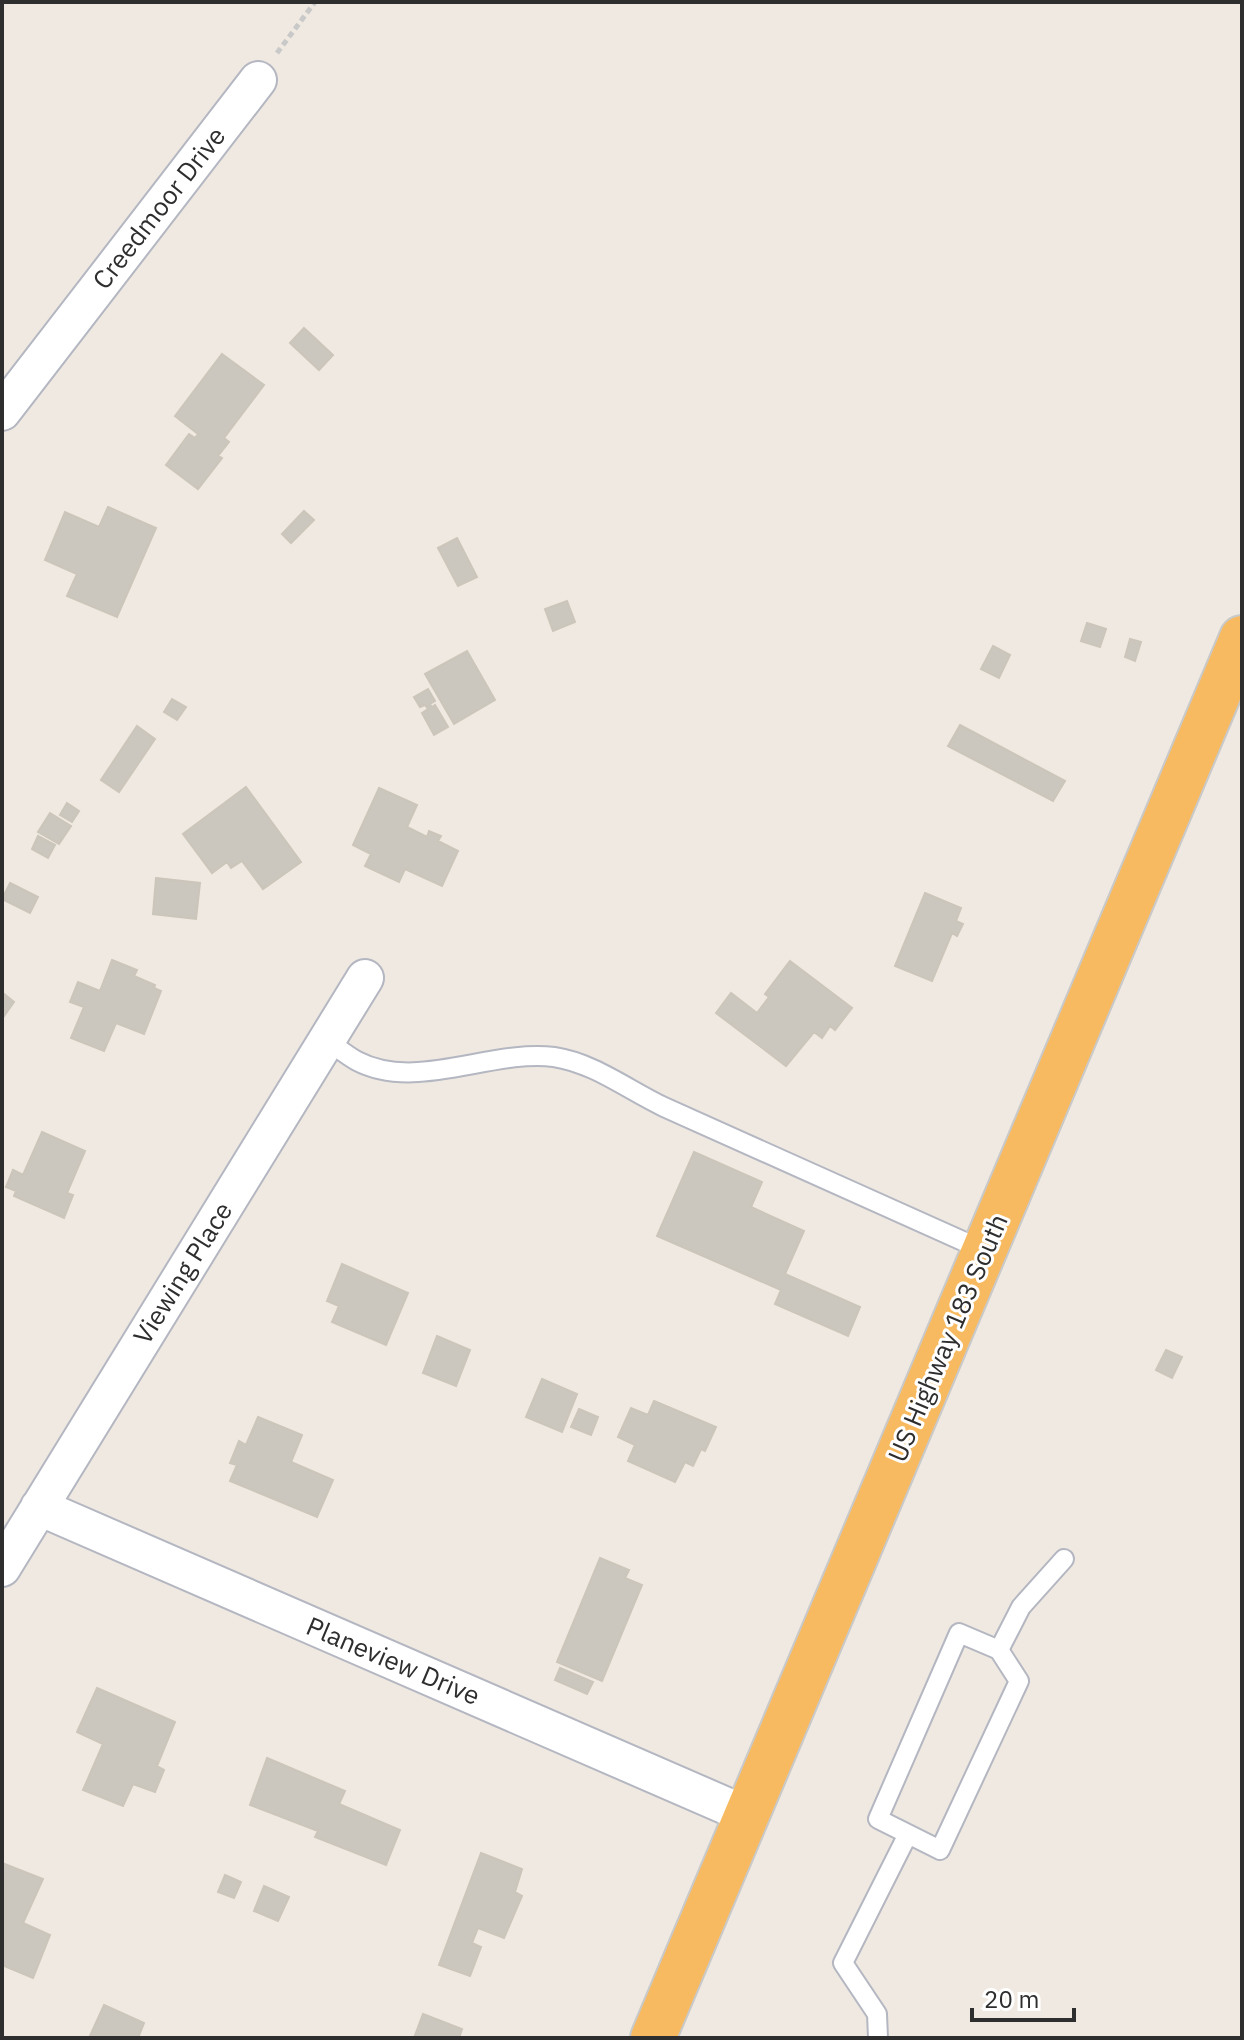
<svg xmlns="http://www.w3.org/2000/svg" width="1244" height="2040" viewBox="0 0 1244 2040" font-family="'IBM Plex Sans',sans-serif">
<rect width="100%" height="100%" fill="#efe9e1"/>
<!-- building -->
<path fill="#cbc7bf" stroke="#cbc5ba" stroke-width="2" d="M304 328 333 355 319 370 290 343Z
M222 354 264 385 224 438 229 442 218 456 222 458 198 489 166 465 189 434 195 438 198 434 175 416Z
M108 507 156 528 117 617 67 596 77 574 45 560 65 512 99 527Z
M304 511 314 520 291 543 282 534Z
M457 538 477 577 458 586 438 548Z
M567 601 575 622 553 631 545 609Z
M1087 623 1106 629 1100 647 1081 641Z
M1130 639 1141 642 1135 661 1125 657Z
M993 646 1010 655 999 678 981 669Z
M467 651 495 700 454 724 425 674Z
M428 689 435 701 430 704 432 707 435 705 448 727 434 735 422 713 428 709 425 705 420 707 414 697Z
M172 699 186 707 177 720 164 712Z
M960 725 1065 781 1053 801 948 746Z
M137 726 155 739 119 792 101 780Z
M246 787 301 862 263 889 242 861 231 868 227 862 212 873 183 834Z
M379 788 417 805 407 827 427 837 429 831 441 836 438 841 458 851 442 886 405 869 399 882 365 866 371 854 353 845Z
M67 803 79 811 72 822 60 815Z
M50 813 71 826 59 844 38 832Z
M38 836 55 845 48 858 32 849Z
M156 878 200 883 196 919 153 914Z
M10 883 38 897 30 913 2 899Z
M925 893 961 908 956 921 963 924 957 936 952 933 932 981 895 966Z
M112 960 137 970 134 976 155 985 154 988 161 991 144 1034 116 1023 104 1051 71 1038 84 1007 70 1002 78 982 100 991Z
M790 961 852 1008 835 1030 830 1026 822 1038 814 1032 786 1066 716 1013 731 993 757 1013 769 997 765 994Z
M3 993 14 1002 2 1019V995Z
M42 1132 85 1151 67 1193 73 1195 64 1218 14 1196 16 1191 6 1187 13 1170 23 1175Z
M694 1152 762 1182 751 1207 804 1231 785 1274 860 1307 848 1336 775 1304 781 1290 657 1236Z
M342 1264 408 1293 386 1345 332 1322 339 1306 327 1301Z
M437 1336 470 1350 456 1386 423 1373Z
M1166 1350 1182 1357 1172 1378 1156 1370Z
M542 1379 577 1394 562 1432 526 1417Z
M654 1401 716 1427 705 1451 701 1449 693 1466 685 1462 675 1482 628 1461 635 1445 618 1437 631 1408 648 1415Z
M579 1409 598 1417 591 1435 571 1427Z
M258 1417 302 1435 291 1462 333 1480 317 1517 230 1481 237 1465 230 1463 239 1441 246 1445Z
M600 1558 629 1570 625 1578 642 1585 602 1681 557 1662Z
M560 1668 593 1682 587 1694 555 1680Z
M97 1688 175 1722 157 1766 164 1770 155 1792 133 1784 123 1806 83 1790 103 1744 77 1732Z
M267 1758 345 1791 339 1804 400 1830 386 1865 315 1837 318 1831 250 1805Z
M481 1853 522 1869 515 1892 522 1896 504 1938 478 1928 472 1943 481 1947 470 1976 439 1965Z
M2 1863 43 1879 23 1923 50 1935 33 1978 2 1965Z
M225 1875 241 1882 234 1898 218 1892Z
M264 1886 289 1897 278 1921 254 1911Z
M104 2005 144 2023 138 2038H89Z
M423 2014 462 2029 459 2038H414Z"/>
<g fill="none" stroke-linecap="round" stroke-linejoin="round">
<defs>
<path id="service" d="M327 1040C337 1047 346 1055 357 1061 416 1092 491 1049 554 1057 594 1063 628 1090 664 1107 771 1155 878 1203 985 1251
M959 1633 999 1650 1019 1681 940 1850 878 1819Z
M999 1650 1021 1607 1064 1559
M878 2038 877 2014 843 1963 908 1834"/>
<path id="minor" d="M2 412 258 80
M39 1507 747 1815
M2 1568 365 978"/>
<path id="trunk" d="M653 2038 1242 638"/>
</defs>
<!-- service casing -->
<use href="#service" stroke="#b4b7c1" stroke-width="22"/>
<!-- minor casing -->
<use href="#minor" stroke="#b4b7c1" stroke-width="40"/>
<!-- trunk casing -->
<use href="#trunk" stroke="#c9c9c9" stroke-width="48"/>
<!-- path -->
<path stroke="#c9c9c9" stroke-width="5" stroke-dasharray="6 4" stroke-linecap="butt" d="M277 53 315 2"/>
<!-- service -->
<use href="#service" stroke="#fff" stroke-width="18"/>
<!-- minor -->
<use href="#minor" stroke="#fff" stroke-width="36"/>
<!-- trunk -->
<use href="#trunk" stroke="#f8ba60" stroke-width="44"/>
</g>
<g text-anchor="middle" stroke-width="6" stroke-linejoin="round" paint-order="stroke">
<!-- street labels -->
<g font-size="26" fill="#2e2e2e" stroke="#fff">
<text transform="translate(159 208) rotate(-52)" y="9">Creedmoor Drive</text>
<text transform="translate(183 1273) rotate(-58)" y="9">Viewing Place</text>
<text transform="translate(948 1338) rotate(-67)" y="9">US Highway 183 South</text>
<text transform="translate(393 1661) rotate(23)" y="9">Planeview Drive</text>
</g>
</g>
<!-- border -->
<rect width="1244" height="2040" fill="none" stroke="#2e2e2e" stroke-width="8"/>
<!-- scale -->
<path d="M972 2008v12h102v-12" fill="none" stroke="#2e2e2e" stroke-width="4"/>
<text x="984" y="2008" font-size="24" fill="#2e2e2e" stroke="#ffffff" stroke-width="6" paint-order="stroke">20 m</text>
</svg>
